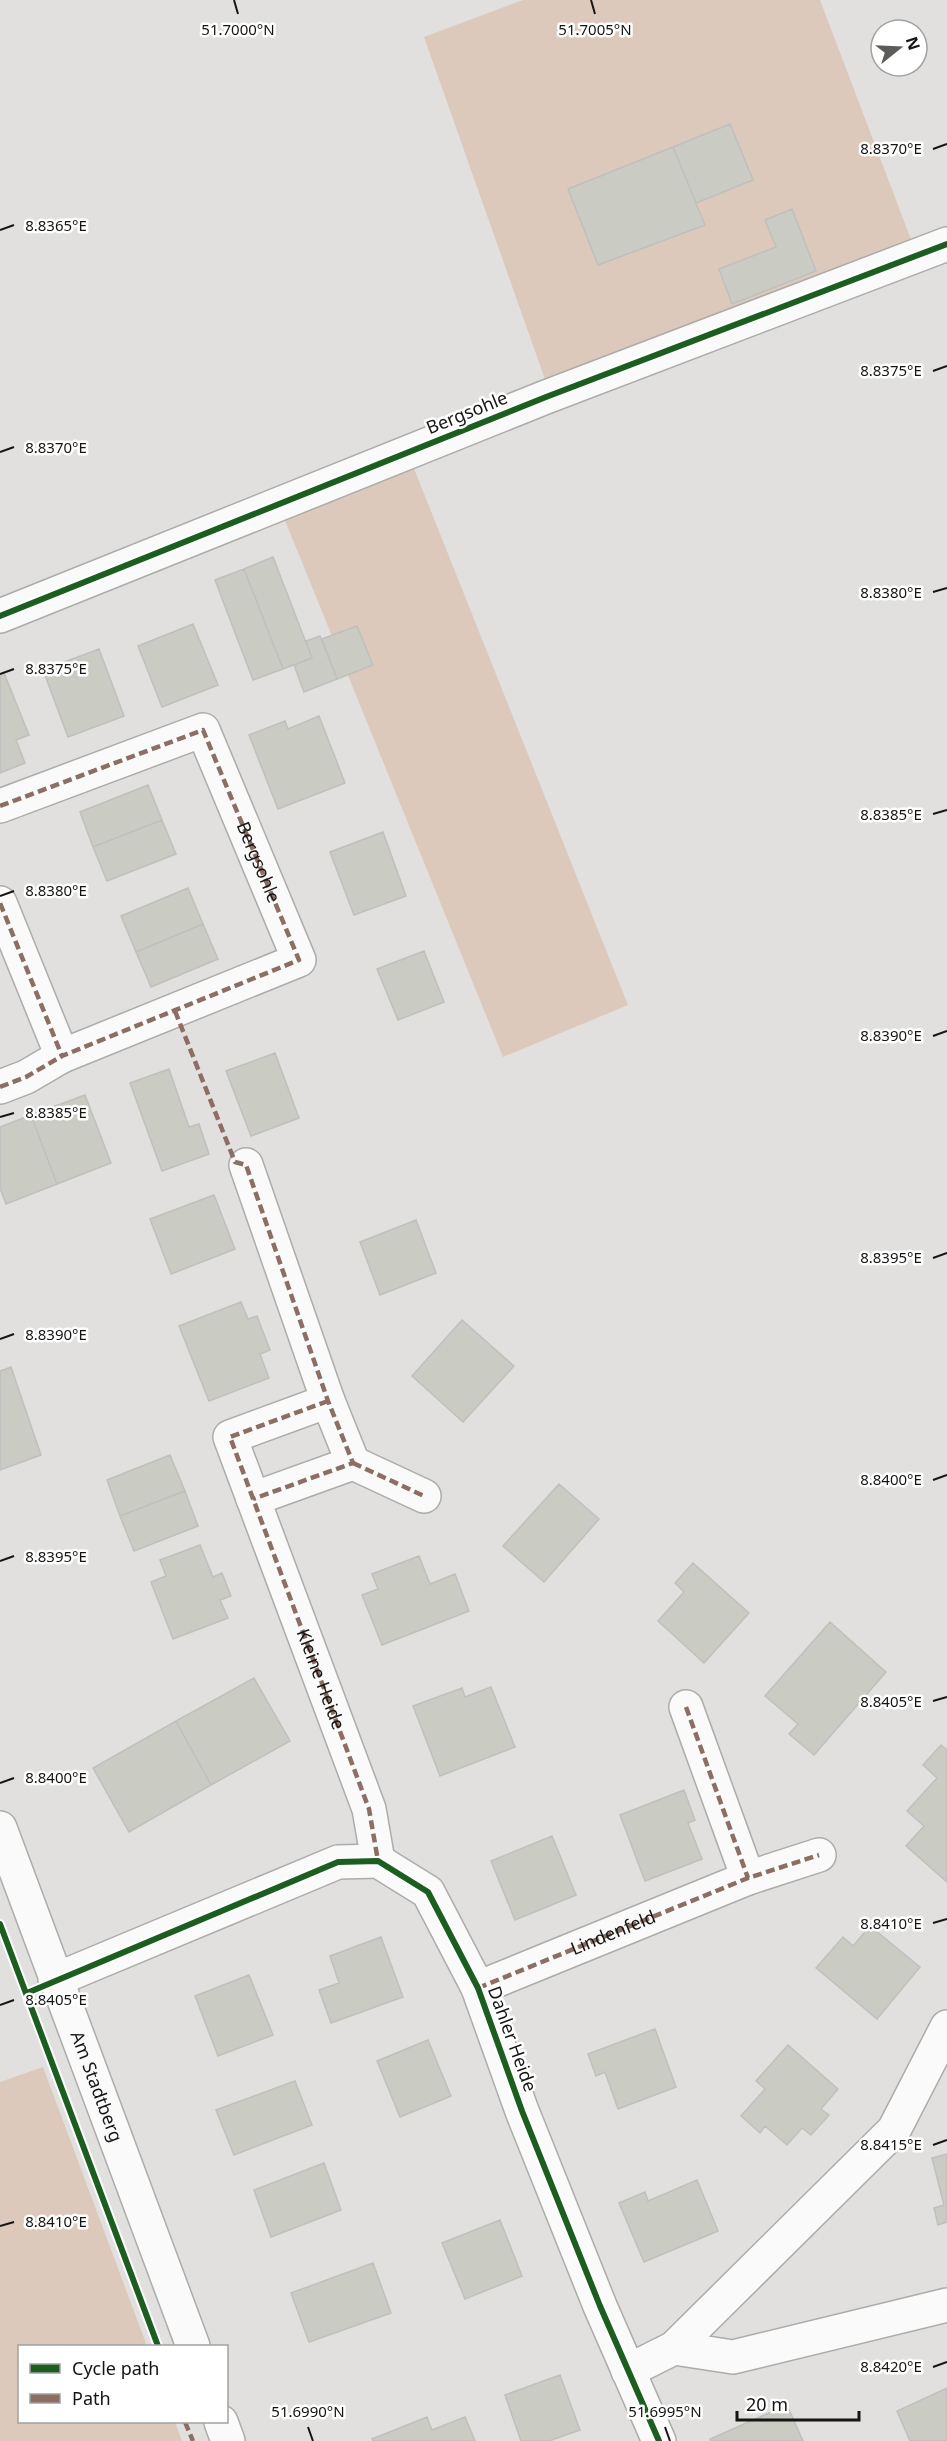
<svg xmlns="http://www.w3.org/2000/svg" width="947" height="2441" viewBox="0 0 947 2441" font-family="'Noto Sans',sans-serif">
<rect width="100%" height="100%" fill="#e1e0df"/>
<!-- green -->
<path fill="#dcc9bc" d="M523 0H820L915 250 547 385 424 37Z
M413 466 628 1005 503 1057 284 518Z
M43 2067 147 2346H20V2422H175L182 2441H0V2082Z"/>
<!-- building -->
<path fill="#caccc3" stroke="#bfbfbe" stroke-width="1.5" d="M730 124 753 180 696 203 673 147Z
M673 147 705 225 598 265 568 189Z
M792 209 816 271 732 304 719 269 776 247 765 220Z
M273 557 312 658 283 669 244 569Z
M244 569 283 669 253 680 215 580Z
M193 624 218 685 162 707 138 646Z
M357 626 373 665 337 679 322 639Z
M320 636 337 679 304 692 294 665 312 658 306 641Z
M99 649 124 716 68 737 43 670Z
M4 673 29 735 16 740 25 763 0 773V675Z
M319 716 345 783 278 809 249 735 285 721 288 729Z
M148 785 162 820 93 847 80 812Z
M162 820 176 854 107 881 93 847Z
M383 832 406 896 354 915 330 852Z
M188 888 203 924 136 952 121 916Z
M203 924 218 959 151 987 136 952Z
M424 951 444 1002 398 1020 377 969Z
M275 1053 299 1118 251 1136 226 1071Z
M169 1069 189 1127 199 1124 209 1154 162 1171 130 1083Z
M85 1095 111 1163 57 1184 31 1115Z
M31 1115 57 1184 6 1204 0 1188V1127Z
M214 1195 235 1249 171 1274 150 1219Z
M416 1220 436 1273 380 1295 360 1242Z
M241 1302 248 1319 257 1316 270 1350 260 1354 269 1378 209 1401 179 1326Z
M462 1320 514 1366 463 1422 412 1376Z
M11 1367 41 1455 0 1470V1371Z
M170 1455 185 1491 120 1516 107 1480Z
M559 1484 599 1519 544 1582 503 1546Z
M185 1491 198 1526 134 1551 120 1516Z
M200 1545 213 1577 222 1573 231 1596 220 1600 228 1618 173 1639 151 1582 166 1576 160 1560Z
M419 1556 430 1584 455 1574 469 1611 382 1645 362 1595 378 1589 372 1574Z
M693 1563 749 1613 704 1663 658 1621 684 1592 675 1583Z
M830 1622 886 1672 814 1755 789 1734 798 1724 765 1696Z
M254 1678 290 1741 211 1785 176 1721Z
M491 1687 515 1747 440 1776 413 1706 462 1688 465 1697Z
M176 1721 211 1785 129 1832 93 1768Z
M941 1745 947 1750V1882L906 1846 924 1826 907 1811 937 1778 923 1765Z
M684 1790 695 1820 688 1823 702 1859 645 1881 620 1815Z
M552 1836 576 1895 515 1920 491 1861Z
M870 1926 920 1967 877 2019 816 1968 843 1937 853 1946Z
M381 1937 403 1997 331 2023 319 1990 339 1983 330 1956Z
M249 1975 273 2035 218 2056 195 1996Z
M655 2029 676 2087 618 2109 605 2072 596 2076 588 2054Z
M428 2040 451 2096 400 2117 377 2061Z
M788 2045 838 2089 821 2109 829 2115 811 2135 802 2128 787 2145 765 2126 760 2133 741 2116 765 2089 756 2081Z
M295 2081 312 2125 234 2155 216 2110Z
M947 2154V2222L938 2225 934 2208 944 2205 932 2158Z
M324 2163 341 2210 271 2237 254 2190Z
M697 2180 718 2231 644 2262 619 2203 645 2192 648 2201Z
M500 2220 522 2276 465 2299 442 2243Z
M373 2263 391 2313 309 2342 291 2293Z
M560 2375 580 2430 549 2441H521L505 2395Z
M947 2388V2441H910L897 2411Z
M787 2405 803 2441H711L710 2439Z
M427 2417 432 2430 465 2417 475 2441H373L372 2439Z"/>
<g fill="none" stroke-linecap="round" stroke-linejoin="round">
<defs>
<g id="street">
<path d="M0 616 546 397 947 244"/>
<path id="s1" d="M0 806 203 730 299 960 62 1056 0 903"/>
<path d="M0 1087 26 1077 62 1056"/>
<path d="M246 1165 328 1401 353 1463 253 1499"/>
<path d="M328 1401 230 1437 369 1809 378 1861"/>
<path d="M353 1463 424 1496"/>
<path d="M686 1707 748 1878"/>
<path d="M55 1980 338 1862 378 1861 428 1892 478 1988 522 2111 600 2306 659 2441"/>
<path id="s2" d="M478 1988 748 1878 819 1855"/>
<path d="M674 2348 733 2357 947 2305"/>
<path d="M628 2371 674 2348 894 2130 947 2027"/>
</g>
<g id="secondary">
<path id="s3" d="M0 1828 193 2346"/>
<path d="M221 2422 228 2441"/>
</g>
</defs>
<!-- street casing -->
<use href="#street" stroke="#acacaa" stroke-width="36"/>
<!-- secondary casing -->
<use href="#secondary" stroke="#acacaa" stroke-width="36"/>
<!-- street -->
<use href="#street" stroke="#fafafa" stroke-width="33"/>
<!-- secondary -->
<use href="#secondary" stroke="#fafafa" stroke-width="33"/>
<!-- quiet -->
<g stroke="#8d6e63" stroke-width="4.5" stroke-dasharray="9 4.5" stroke-linecap="butt">
<path d="M0 806 203 730 299 960 62 1056 0 903"/>
<path d="M175 1011 235 1162 246 1165 328 1401 353 1463 253 1499"/>
<path d="M0 1087 26 1077 62 1056"/>
<path id="s4" d="M328 1401 230 1437 369 1809 378 1861"/>
<path d="M353 1463 424 1496"/>
<path d="M686 1707 748 1878"/>
<path d="M478 1988 748 1878 819 1855"/>
<path d="M185 2422 193 2441"/>
</g>
<defs>
<path id="cycleway" d="M0 616 546 397 947 244
M0 1924 158 2346
M27 1993 338 1862 378 1861 428 1892 478 1988 522 2111 600 2306 659 2441"/>
</defs>
<!-- cycleway casing -->
<use href="#cycleway" stroke="#fff" stroke-width="10"/>
<!-- cycleway -->
<use href="#cycleway" stroke="#1b5e20" stroke-width="6"/>
</g>
<!-- ticks -->
<path fill="none" stroke="#151514" stroke-width="2" d="M234 0 238 14M591 0 595 14M933 149 947 144M0 230 14 225M933 371 947 366M0 452 14 447M933 592 947 588M0 674 14 669M933 814 947 810M0 896 14 891M933 1036 947 1031M0 1117 14 1113M933 1258 947 1253M0 1339 14 1334M933 1480 947 1475M0 1561 14 1556M933 1701 947 1697M0 1783 14 1778M933 1923 947 1919M0 2005 14 2000M933 2145 947 2140M0 2226 14 2222M933 2367 947 2362M308 2427 313 2441M665 2427 670 2441"/>
<g text-anchor="middle" stroke-width="5" stroke-linejoin="round" paint-order="stroke">
<!-- street labels -->
<g font-size="18" fill="#151514" stroke="#fff">
<text transform="translate(467 413) rotate(-22)" y="6">Bergsohle</text>
<text dy="6" stroke="none"><textPath href="#s1" startOffset="360">Bergsohle</textPath></text>
<text dy="6" stroke="none"><textPath href="#s4" startOffset="363">Kleine Heide</textPath></text>
<text dy="6" stroke="none"><textPath href="#s2" startOffset="146">Lindenfeld</textPath></text>
<text transform="translate(512 2039) rotate(70)" y="6">Dahler Heide</text>
<text dy="6" stroke="none"><textPath href="#s3" startOffset="276">Am Stadtberg</textPath></text>
</g>
</g>
<g font-size="15" text-anchor="middle" fill="#151514" stroke="#fff" stroke-width="5" stroke-linejoin="round" paint-order="stroke">
<text x="238" y="35">51.7000°N</text>
<text x="595" y="35">51.7005°N</text>
<text x="891" y="154">8.8370°E</text>
<text x="56" y="231">8.8365°E</text>
<text x="891" y="376">8.8375°E</text>
<text x="56" y="453">8.8370°E</text>
<text x="891" y="598">8.8380°E</text>
<text x="56" y="674">8.8375°E</text>
<text x="891" y="820">8.8385°E</text>
<text x="56" y="896">8.8380°E</text>
<text x="891" y="1041">8.8390°E</text>
<text x="56" y="1118">8.8385°E</text>
<text x="891" y="1263">8.8395°E</text>
<text x="56" y="1340">8.8390°E</text>
<text x="891" y="1485">8.8400°E</text>
<text x="56" y="1562">8.8395°E</text>
<text x="891" y="1707">8.8405°E</text>
<text x="56" y="1783">8.8400°E</text>
<text x="891" y="1929">8.8410°E</text>
<text x="56" y="2005">8.8405°E</text>
<text x="891" y="2150">8.8415°E</text>
<text x="56" y="2227">8.8410°E</text>
<text x="891" y="2372">8.8420°E</text>
<text x="308" y="2417">51.6990°N</text>
<text x="665" y="2417">51.6995°N</text>
</g>
<!-- legend -->
<rect x="18" y="2345" width="210" height="78" fill="#ffffff" stroke="#a1a1a1" stroke-width="1.5"/>
<rect x="30" y="2364" width="30" height="9" fill="#1b5e20" stroke="#a1a1a1" stroke-width="1.5"/>
<text x="72" y="2375" font-size="18" fill="#151514">Cycle path</text>
<rect x="30" y="2394" width="30" height="9" fill="#8d6e63" stroke="#a1a1a1" stroke-width="1.5"/>
<text x="72" y="2405" font-size="18" fill="#151514">Path</text>
<!-- north arrow -->
<g transform="translate(899 48) rotate(72)"><circle r="28" fill="#ffffff" stroke="#a1a1a1" stroke-width="1.5"/>
<path d="M0-4.5L10 22L0 15L-10 22Z" fill="#5c5c5b"/>
<text y="-9" font-size="16" font-weight="bold" text-anchor="middle" fill="#151514">N</text>
</g>
<!-- scale -->
<path d="M737 2411v9h122v-9" fill="none" stroke="#151514" stroke-width="3"/>
<text x="746" y="2411" font-size="18" fill="#151514" stroke="#ffffff" stroke-width="4.5" paint-order="stroke">20 m</text>
</svg>
